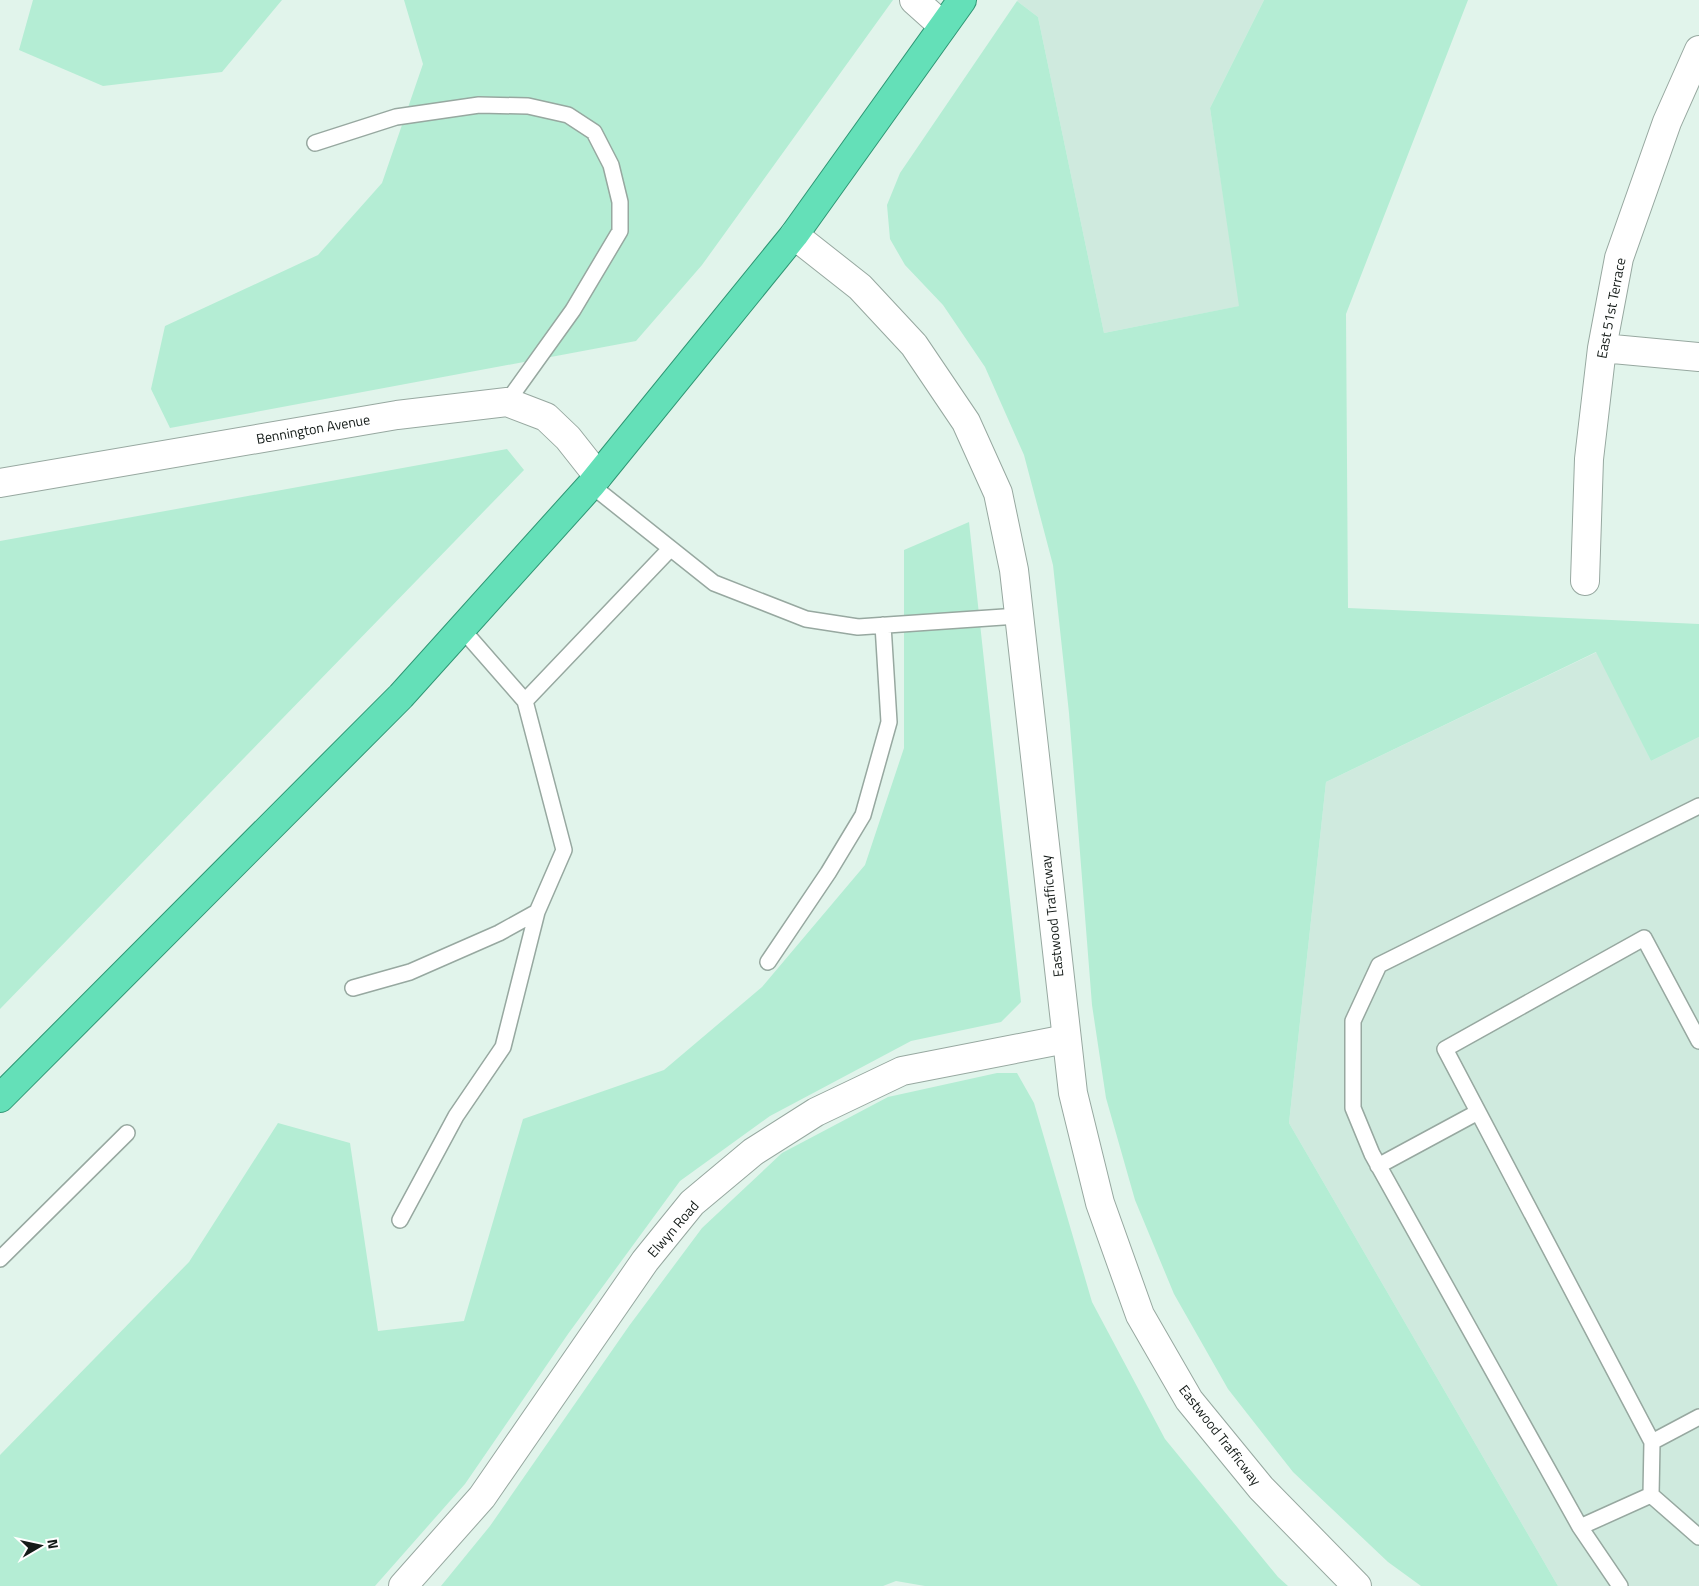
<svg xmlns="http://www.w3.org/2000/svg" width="1699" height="1586" viewBox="0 0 1699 1586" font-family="'Titillium Web',sans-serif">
<rect width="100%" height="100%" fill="#e1f4eb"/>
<!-- built -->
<path fill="#cfeade" d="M1018 0H1264L1210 108 1240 306 1104 333 1038 17 1017 1Z
M1597 652 1651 761 1699 737V1586H1558L1289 1123 1326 782Z"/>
<!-- green -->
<path fill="#b4edd4" d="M33 0H282L222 72 103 86 19 50Z
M404 0H893L702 265 636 341 170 428 151 389 165 326 318 255 382 183 423 64Z
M1264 0H1468L1346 314 1348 608 1699 624V737L1651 761 1596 652 1326 782 1289 1123 1558 1586H1421L1388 1562 1293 1472 1228 1389 1174 1294 1135 1200 1106 1098 1092 1005 1069 713 1053 565 1024 455 985 367 943 305 905 265 890 239 887 205 900 173 1017 1 1038 17 1104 333 1239 306 1210 108Z
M507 449 524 470 0 1009V541Z
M969 522 1021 1002 1001 1022 911 1041 770 1116 680 1181 568 1334 465 1484 375 1586H0V1455L189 1262 278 1123 350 1143 378 1331 464 1321 523 1119 664 1070 762 987 865 865 904 748V550Z
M997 1073H1017L1034 1103 1092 1302 1165 1439 1278 1577 1288 1586H925L896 1581 883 1586H441L490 1526 629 1326 702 1228 782 1153 888 1097Z"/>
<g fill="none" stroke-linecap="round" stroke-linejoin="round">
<defs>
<path id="service" d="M315 143 396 117 479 105 528 106 568 115 594 132 611 165 620 202V231L573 310 507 402
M591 485 714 583 806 619 858 627 1019 616
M525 701 670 549
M768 962 828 873 863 815 889 722 883 625
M353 988 410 972 499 933 537 912 564 850 525 701 462 629
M1378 1166 1478 1112
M400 1220 456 1116 503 1047 537 912
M0 1259 127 1133
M1652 1442 1699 1417
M1651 1495 1652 1442 1445 1049 1644 938 1699 1041
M1580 1527 1651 1495 1699 1537
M1620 1586 1580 1527 1372 1154 1353 1108V1021L1379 965 1699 806"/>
<path id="minor" d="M914 0 943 26
M1602 348 1699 357
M0 483 397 415 507 402 546 417 568 438 598 476
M1585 581 1589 459 1602 348 1619 258 1667 122 1699 50
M403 1586 482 1497 645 1261 692 1203 753 1152 816 1112 902 1071 1066 1039"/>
<path id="secondary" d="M794 235 860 287 914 345 966 422 998 493 1014 570 1073 1093 1100 1203 1140 1315 1189 1400 1261 1488 1357 1586"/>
<path id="trunk" d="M0 1098 401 696 591 485 794 235 962 0"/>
</defs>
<!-- service casing -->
<use href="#service" stroke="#97a8a0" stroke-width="18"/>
<!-- minor casing -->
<use href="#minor" stroke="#97a8a0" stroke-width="30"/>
<!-- secondary casing -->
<use href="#secondary" stroke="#97a8a0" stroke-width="30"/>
<!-- trunk casing -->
<use href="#trunk" stroke="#2f9674" stroke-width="30"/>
<!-- service -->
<use href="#service" stroke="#fff" stroke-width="15"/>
<!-- minor -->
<use href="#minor" stroke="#fff" stroke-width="28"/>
<!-- secondary -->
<use href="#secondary" stroke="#fff" stroke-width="28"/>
<!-- trunk -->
<use href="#trunk" stroke="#64e0b8" stroke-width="28"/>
</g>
<g text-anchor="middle" stroke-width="4.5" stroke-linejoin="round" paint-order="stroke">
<!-- street labels -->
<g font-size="14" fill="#141b18" stroke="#fff">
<text transform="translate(1611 308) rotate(-79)" y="5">East 51st Terrace</text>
<text transform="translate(313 429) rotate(-10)" y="5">Bennington Avenue</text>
<text transform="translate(1052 916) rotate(-96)" y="5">Eastwood Trafficway</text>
<text transform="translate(673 1229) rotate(-49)" y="5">Elwyn Road</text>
<text transform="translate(1220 1435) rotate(52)" y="5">Eastwood Trafficway</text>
</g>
</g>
<!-- north arrow -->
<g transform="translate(40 1546) rotate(81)" stroke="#ffffff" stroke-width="4" paint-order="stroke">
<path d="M0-4L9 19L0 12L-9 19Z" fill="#141b18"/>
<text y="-8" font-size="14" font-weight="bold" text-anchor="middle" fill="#141b18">N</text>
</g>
</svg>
